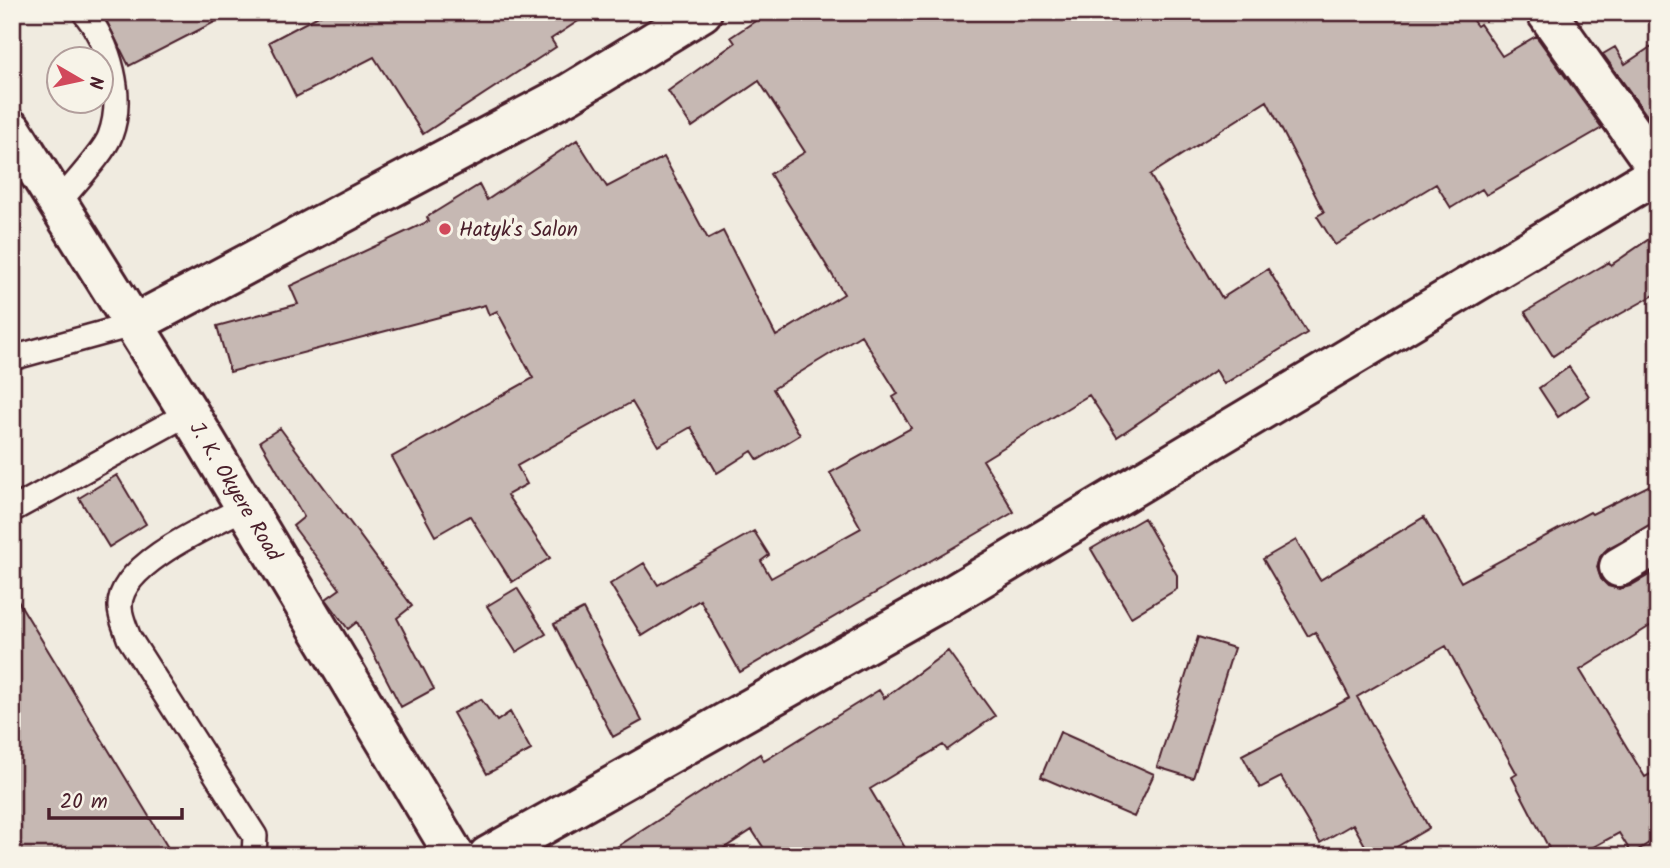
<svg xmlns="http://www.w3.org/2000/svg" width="1670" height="868" viewBox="0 0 1670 868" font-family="Kalam,sans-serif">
<rect width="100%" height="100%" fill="#f0ebe0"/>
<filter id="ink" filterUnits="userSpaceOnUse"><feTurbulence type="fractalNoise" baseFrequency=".0143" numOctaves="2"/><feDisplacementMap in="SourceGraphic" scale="14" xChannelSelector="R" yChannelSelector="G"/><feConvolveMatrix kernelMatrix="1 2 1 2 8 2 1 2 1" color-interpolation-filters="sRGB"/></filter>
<g filter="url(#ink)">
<!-- building -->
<path fill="#c6b8b3" stroke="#4a1f2b" stroke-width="2" d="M102 12H234L129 66Z
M326 12H592L551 39 556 47 423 134 374 57 296 97 269 42Z
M769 12H1466L1477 26 1480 24 1502 56 1536 36 1602 128 1486 195 1482 189 1451 208 1436 184 1335 245 1317 216 1324 212 1267 101 1150 175 1222 298 1268 269 1307 333 1224 384 1216 370 1117 437 1089 395 983 460 1014 512 740 672 700 600 642 636 610 584 644 563 658 585 754 531 769 555 761 561 771 578 861 528 830 473 911 428 893 397 898 394 861 335 773 389 800 435 758 460 752 451 717 473 691 427 658 446 632 402 517 466 527 484 507 495 550 558 512 582 470 516 435 536 392 457 533 378 497 311 489 315 485 305 230 372 217 326 298 304 290 286 429 221 427 217 479 185 487 200 577 140 607 187 664 157 708 239 723 231 776 336 844 294 770 174 805 152 759 81 692 127 668 91 735 43 731 37Z
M1658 42V131L1603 54 1615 47 1625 64Z
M1658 233V293L1590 331 1553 356 1525 312 1609 262 1611 265Z
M1569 367 1589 396 1558 417 1539 388Z
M280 428 412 606 397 618 434 689 401 707 357 622 348 629 326 599 340 589 293 526 304 517 260 441Z
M117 475 146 524 109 547 79 498Z
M1658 481V522L1608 548 1600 557 1597 567 1601 579 1608 586 1619 589 1630 586 1658 570V621L1580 670 1645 777 1658 770V837L1632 854 1619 833 1577 856H1553L1512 777 1517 774 1446 646 1357 697 1429 828 1381 856H1371L1353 824 1320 843 1281 777 1260 788 1242 755 1350 698 1315 632 1308 636 1263 559 1296 540 1320 580 1424 517 1461 582 1590 512 1592 514Z
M1144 518 1177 575V589L1131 617 1091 549Z
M517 588 546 634 516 652 487 606Z
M12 591 173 856H23L12 838Z
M583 609 642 721 613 737 554 624Z
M1198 637 1234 648 1193 778 1157 767Z
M948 651 995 716 947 750 943 745 870 789 910 856H769L752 830 712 856H603L760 754 764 761 879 690 884 698Z
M481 699 497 721 510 712 531 750 487 774 453 713Z
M1060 732 1154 774 1134 817 1041 777Z"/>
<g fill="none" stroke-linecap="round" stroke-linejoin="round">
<defs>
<path id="lane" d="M57 205C69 189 104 153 110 136 125 96 110 44 84 12
M12 358 132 325
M246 507C213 524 118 564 120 607 120 617 126 629 129 638L255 836 254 856
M12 510 189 413"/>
<path id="street" d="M1546 12 1658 169
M132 325 568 94 702 12
M1619 567 1658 544
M488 856 954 594 1658 173"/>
<path id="primary" d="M12 130 189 413 455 856"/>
</defs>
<!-- lane casing -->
<use href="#lane" stroke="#4a1f2b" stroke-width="28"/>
<!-- street casing -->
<use href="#street" stroke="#4a1f2b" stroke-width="44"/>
<!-- primary casing -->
<use href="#primary" stroke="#4a1f2b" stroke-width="44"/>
<!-- lane -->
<use href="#lane" stroke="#f7f3e8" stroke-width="23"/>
<!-- street -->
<use href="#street" stroke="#f7f3e8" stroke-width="38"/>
<!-- primary -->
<use href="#primary" stroke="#f7f3e8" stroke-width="38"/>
</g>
</g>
<!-- markers -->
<circle fill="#d1495b" stroke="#f7f3e8" stroke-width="2.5" cx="445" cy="229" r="7"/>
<g text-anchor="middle" stroke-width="7" stroke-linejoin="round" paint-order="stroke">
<!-- poi labels -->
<g font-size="21" fill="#4a1f2b" stroke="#f7f3e8" text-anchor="start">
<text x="459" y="236">Hatyk's Salon</text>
</g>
<!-- street labels -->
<g font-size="21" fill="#4a1f2b" stroke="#f7f3e8">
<text transform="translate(236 491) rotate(59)" y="7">J. K. Okyere Road</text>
</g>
</g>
<!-- margin -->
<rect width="1670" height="868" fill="none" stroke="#f7f3e8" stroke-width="42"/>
<rect x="21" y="21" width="1628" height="826" fill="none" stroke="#4a1f2b" stroke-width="2.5" filter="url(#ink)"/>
<!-- north arrow -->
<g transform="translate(80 80) rotate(99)"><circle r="33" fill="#f7f3e8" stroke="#b29e9c" stroke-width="2"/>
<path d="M0-5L12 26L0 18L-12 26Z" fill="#d1495b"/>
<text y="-10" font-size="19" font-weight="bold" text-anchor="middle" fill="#4a1f2b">N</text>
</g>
<!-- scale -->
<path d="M49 808v10h133v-10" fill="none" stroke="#4a1f2b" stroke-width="3.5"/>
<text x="60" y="808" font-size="21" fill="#4a1f2b" stroke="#f7f3e8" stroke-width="5" paint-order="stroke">20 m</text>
</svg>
